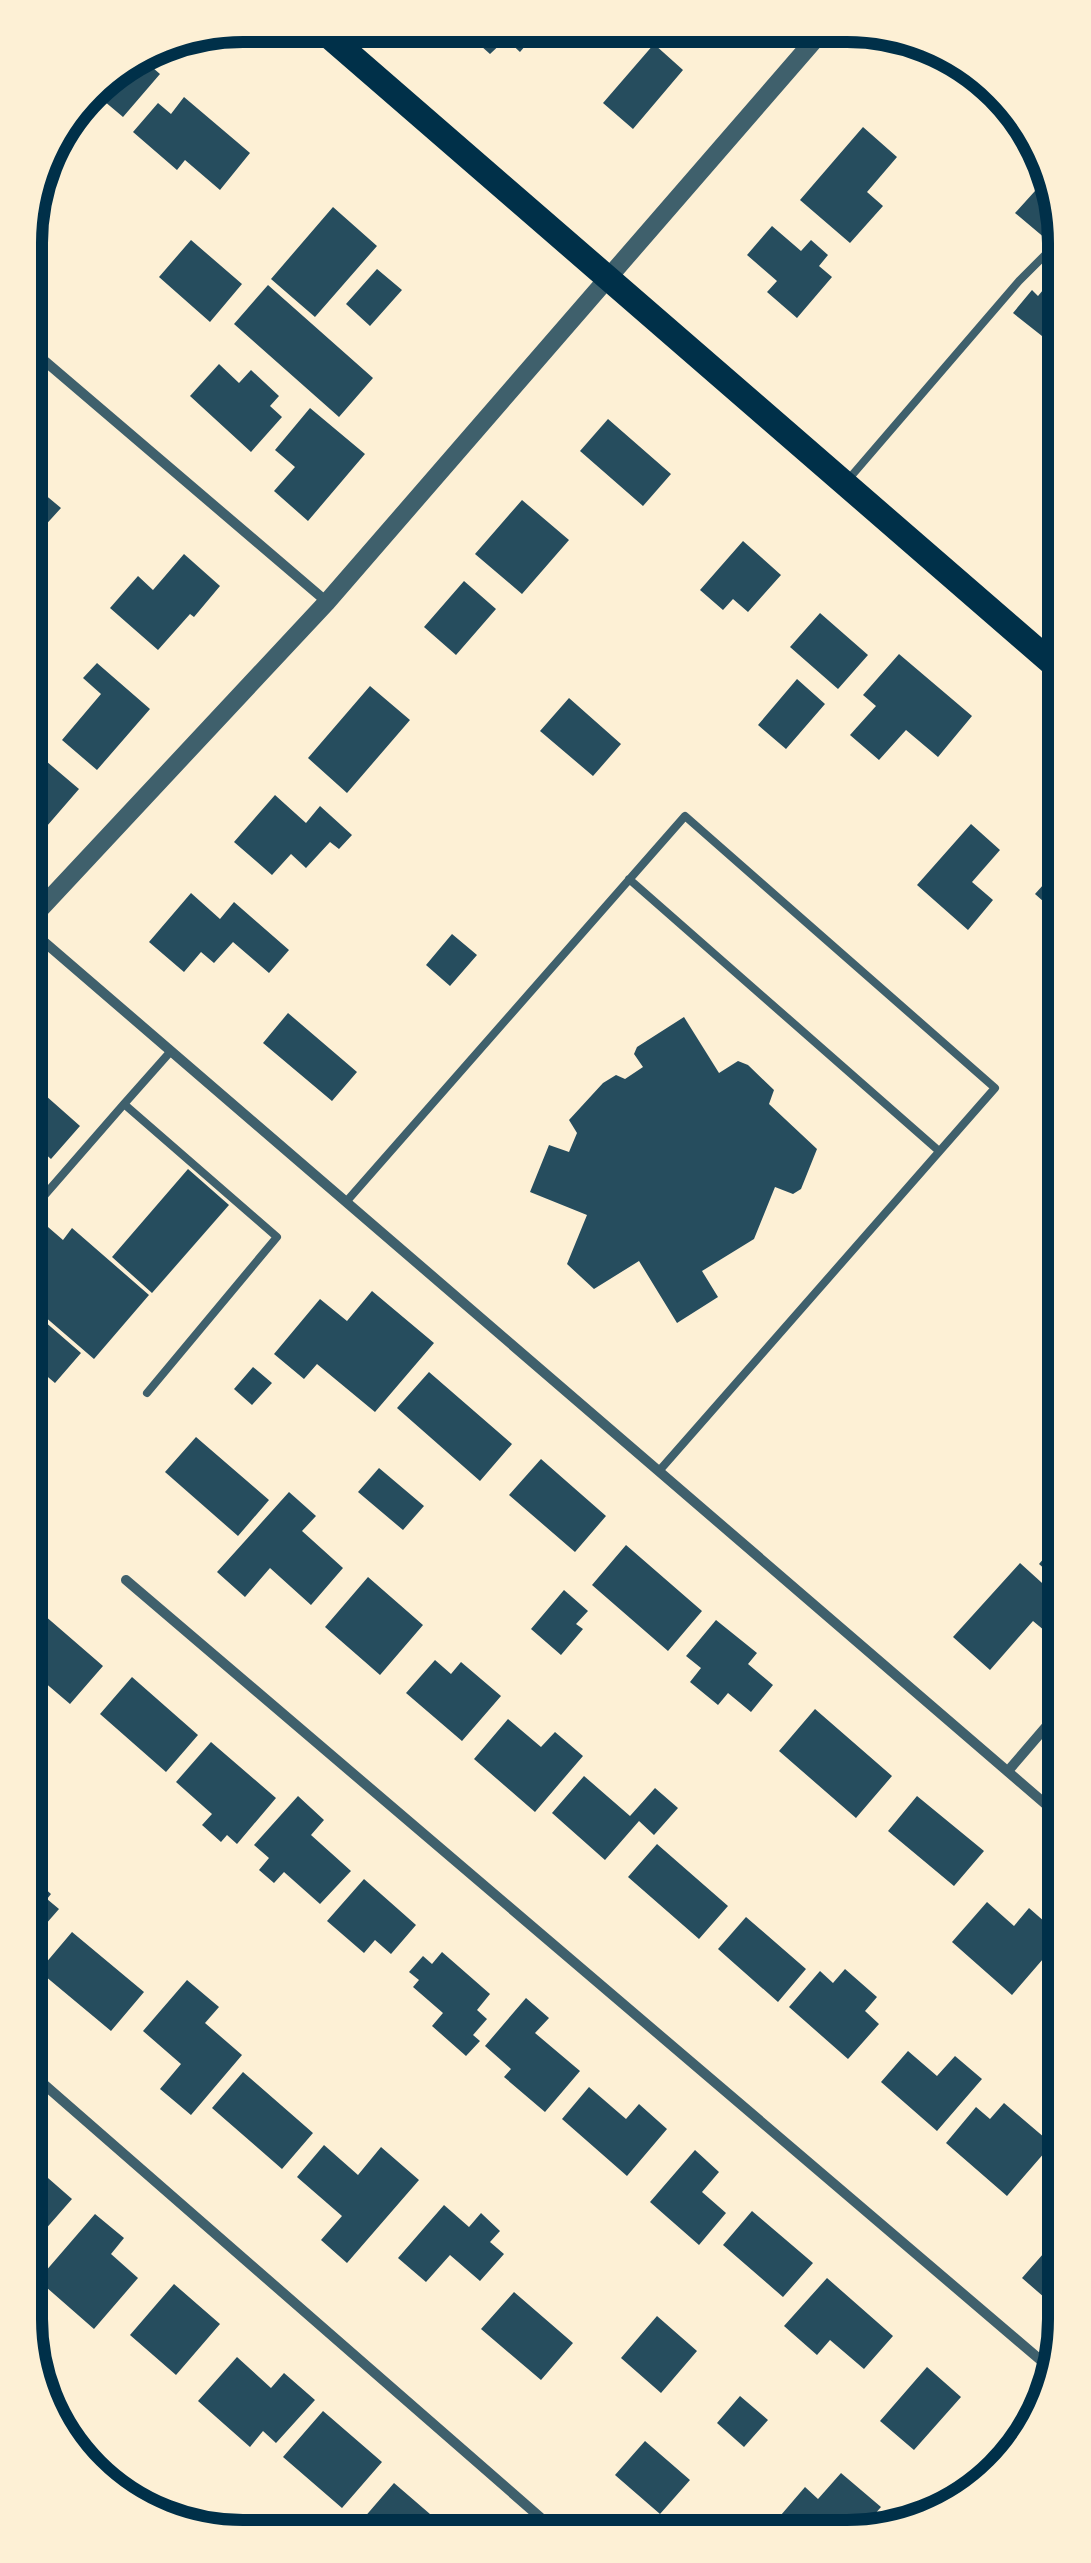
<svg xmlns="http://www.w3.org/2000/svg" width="1091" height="2563" viewBox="0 0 1091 2563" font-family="Helvetica,sans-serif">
<rect width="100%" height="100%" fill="#fdf0d5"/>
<!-- building -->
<path fill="#264d5e" d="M422 26 532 27 537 32 520 52 506 39 490 54 462 29 445 47Z
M678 28H715L718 30 704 48Z
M654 44 683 70 633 129 603 103Z
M138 55 160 74 123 117 91 90 99 80Z
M184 97 250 153 220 190 185 160 177 170 133 132 158 103 171 114Z
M863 127 897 157 867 192 883 206 850 243 800 200Z
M1044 181 1059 194V223L1046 239 1015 213Z
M333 207 377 246 315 317 271 279Z
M772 226 801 251 811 240 828 255 819 266 832 277 797 318 767 292 777 281 747 255Z
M191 240 242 284 210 322 159 277Z
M377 269 402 290 370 326 346 304Z
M1048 284 1059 293V315L1042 336 1013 313 1032 290 1038 296Z
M268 285 373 378 339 417 234 324Z
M219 364 239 383 251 370 279 396 270 406 282 417 251 452 190 396Z
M310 408 365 454 308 521 274 491 295 467 275 450Z
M608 419 671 474 643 506 580 451Z
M37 488 61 508 41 530 26 517V500Z
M522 500 569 540 522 594 475 554Z
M743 541 781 575 748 612 733 599 723 610 700 590Z
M184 554 220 586 194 617 190 614 158 650 110 608 138 576 153 590Z
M464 581 496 609 456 655 424 627Z
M820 613 868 655 838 689 790 647Z
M899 654 972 716 938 757 906 730 879 760 850 735 876 706 863 695Z
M97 663 150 709 97 770 62 740 101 694 83 678Z
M797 679 825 704 786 749 758 725Z
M370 686 410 720 347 793 308 758Z
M569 698 621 744 593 776 540 731Z
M46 761 79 789 34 841 27 835V783Z
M275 795 306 823 320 806 352 835 339 849 330 842 306 868 291 854 272 875 234 842Z
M971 824 1000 850 972 882 993 900 968 930 917 885Z
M1061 865V917L1035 894Z
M191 893 220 919 234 902 289 950 269 973 233 942 214 963 201 952 184 972 149 942Z
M452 934 477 955 450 986 426 965Z
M288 1013 357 1072 332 1101 263 1043Z
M684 1017 719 1073 738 1061 748 1065 774 1090 769 1104 817 1149 801 1189 793 1194 775 1187 754 1239 702 1271 718 1297 677 1323 639 1261 594 1289 567 1264 587 1215 530 1192 549 1145 569 1152 577 1133 569 1120 603 1083 616 1075 625 1079 643 1067 634 1054 637 1047Z
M28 1080 80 1126 51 1159 28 1139Z
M188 1169 229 1205 152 1293 112 1257Z
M48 1227 63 1240 72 1228 149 1295 94 1359 29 1303V1249Z
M372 1291 434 1343 375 1412 317 1364 304 1379 274 1354 320 1299 347 1321Z
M29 1308 81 1353 55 1383 29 1361Z
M253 1367 272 1383 252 1405 234 1389Z
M429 1372 512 1444 480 1481 397 1408Z
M196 1437 269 1500 238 1536 165 1472Z
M541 1459 606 1516 575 1552 509 1495Z
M379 1468 424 1506 403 1530 358 1492Z
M289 1492 316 1516 302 1531 343 1568 311 1605 270 1568 245 1597 217 1572Z
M1063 1536V1585L1039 1564Z
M626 1545 702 1611 668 1651 592 1585Z
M1020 1563 1063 1602V1610L1045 1631 1033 1621 990 1670 953 1637Z
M368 1577 423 1625 380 1675 325 1627Z
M564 1590 588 1611 576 1624 583 1629 561 1655 531 1629Z
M44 1615 103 1666 70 1704 30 1670V1632Z
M716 1620 757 1653 748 1664 773 1685 751 1712 728 1693 718 1705 690 1682 701 1668 686 1656Z
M435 1660 451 1674 461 1662 501 1696 462 1741 406 1693Z
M132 1677 198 1735 166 1772 100 1714Z
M815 1709 892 1776 856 1818 779 1751Z
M508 1719 541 1747 555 1732 583 1756 535 1812 474 1759Z
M211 1742 276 1798 237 1844 227 1835 221 1842 202 1825 212 1814 176 1782Z
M584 1776 630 1816 655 1788 678 1808 654 1835 639 1821 605 1860 552 1813Z
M298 1796 324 1820 311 1835 351 1871 320 1904 284 1872 274 1883 259 1870 269 1858 254 1845Z
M917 1796 984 1851 954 1886 888 1831Z
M657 1844 728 1906 699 1939 628 1877Z
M31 1876 51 1894 47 1899 59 1909 31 1941Z
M364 1879 416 1925 391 1954 375 1940 364 1953 327 1921Z
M987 1902 1014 1926 1029 1908 1062 1937 1012 1995 952 1942Z
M746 1917 806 1969 778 2002 718 1949Z
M72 1932 144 1992 111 2031 39 1971Z
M442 1952 490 1994 477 2010 487 2019 473 2035 480 2041 466 2056 432 2026 443 2013 413 1987 419 1980 409 1972 423 1956 432 1964Z
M845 1969 877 1997 865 2011 879 2024 848 2059 789 2007 820 1971 833 1983Z
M187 1980 219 2007 205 2023 242 2055 191 2115 160 2089 181 2064 143 2031Z
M526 1998 549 2018 535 2033 580 2071 545 2112 504 2077 511 2069 485 2046Z
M908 2051 937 2076 955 2056 982 2079 937 2131 881 2082Z
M243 2072 313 2133 282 2169 212 2108Z
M589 2087 626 2119 639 2104 667 2129 627 2176 562 2119Z
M1004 2103 1052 2144 1007 2196 946 2143 976 2107 990 2119Z
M324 2145 358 2175 381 2147 419 2180 347 2263 321 2240 342 2216 297 2177Z
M695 2150 719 2172 702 2192 726 2213 699 2245 650 2202Z
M1065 2155V2186L1062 2190 1047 2177Z
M32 2164 72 2199 36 2240 32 2237Z
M444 2205 469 2227 481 2213 500 2231 490 2242 504 2254 480 2281 450 2255 426 2282 398 2258Z
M752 2211 813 2263 783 2297 723 2245Z
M95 2214 124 2238 111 2254 138 2278 94 2329 38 2280Z
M1065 2229V2304L1060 2311 1022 2278Z
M827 2278 893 2336 864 2369 830 2340 817 2355 784 2326Z
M174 2284 220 2324 176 2375 130 2335Z
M514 2292 573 2343 541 2380 481 2329Z
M657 2316 697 2351 661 2393 621 2358Z
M237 2357 271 2388 284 2373 315 2400 276 2443 263 2431 250 2447 198 2401Z
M927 2367 961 2397 914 2450 880 2421Z
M740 2396 768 2420 744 2447 717 2423Z
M323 2411 382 2462 342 2508 283 2457Z
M645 2441 690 2480 660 2514 615 2475Z
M841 2473 881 2507 860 2531H786L775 2522 805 2487 818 2499Z
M394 2483 452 2533H379L363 2519Z"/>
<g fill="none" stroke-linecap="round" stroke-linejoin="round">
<!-- service -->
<path stroke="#3f606c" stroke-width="8" d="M847 481 1019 281 1059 241
M629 879 939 1151
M346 1202 685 816 995 1088 659 1471
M29 1213 124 1104
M147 1393 277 1237 124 1104 171 1051"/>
<!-- minor -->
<path stroke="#3f606c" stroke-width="10" d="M26 345 327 602
M28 928 1064 1820
M126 1580 1051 2369
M1008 1771 1063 1707
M31 2073 557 2532"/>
<!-- tertiary -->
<path stroke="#3f606c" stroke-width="18" d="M28 922 327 602 824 29
M1003 2469 1016 2453"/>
<!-- primary -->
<path stroke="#003049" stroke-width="25" d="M316 25 1060 670"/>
</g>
<!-- crop -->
<path d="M0 0H1091V2563H0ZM243 42H847A201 201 0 0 1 1048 243V2319A201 201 0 0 1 847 2520H243A201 201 0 0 1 42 2319V243A201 201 0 0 1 243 42Z" fill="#fdf0d5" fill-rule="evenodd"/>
<path fill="none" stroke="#003049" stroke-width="12" d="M243 42H847A201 201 0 0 1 1048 243V2319A201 201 0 0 1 847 2520H243A201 201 0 0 1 42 2319V243A201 201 0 0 1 243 42Z"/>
</svg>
